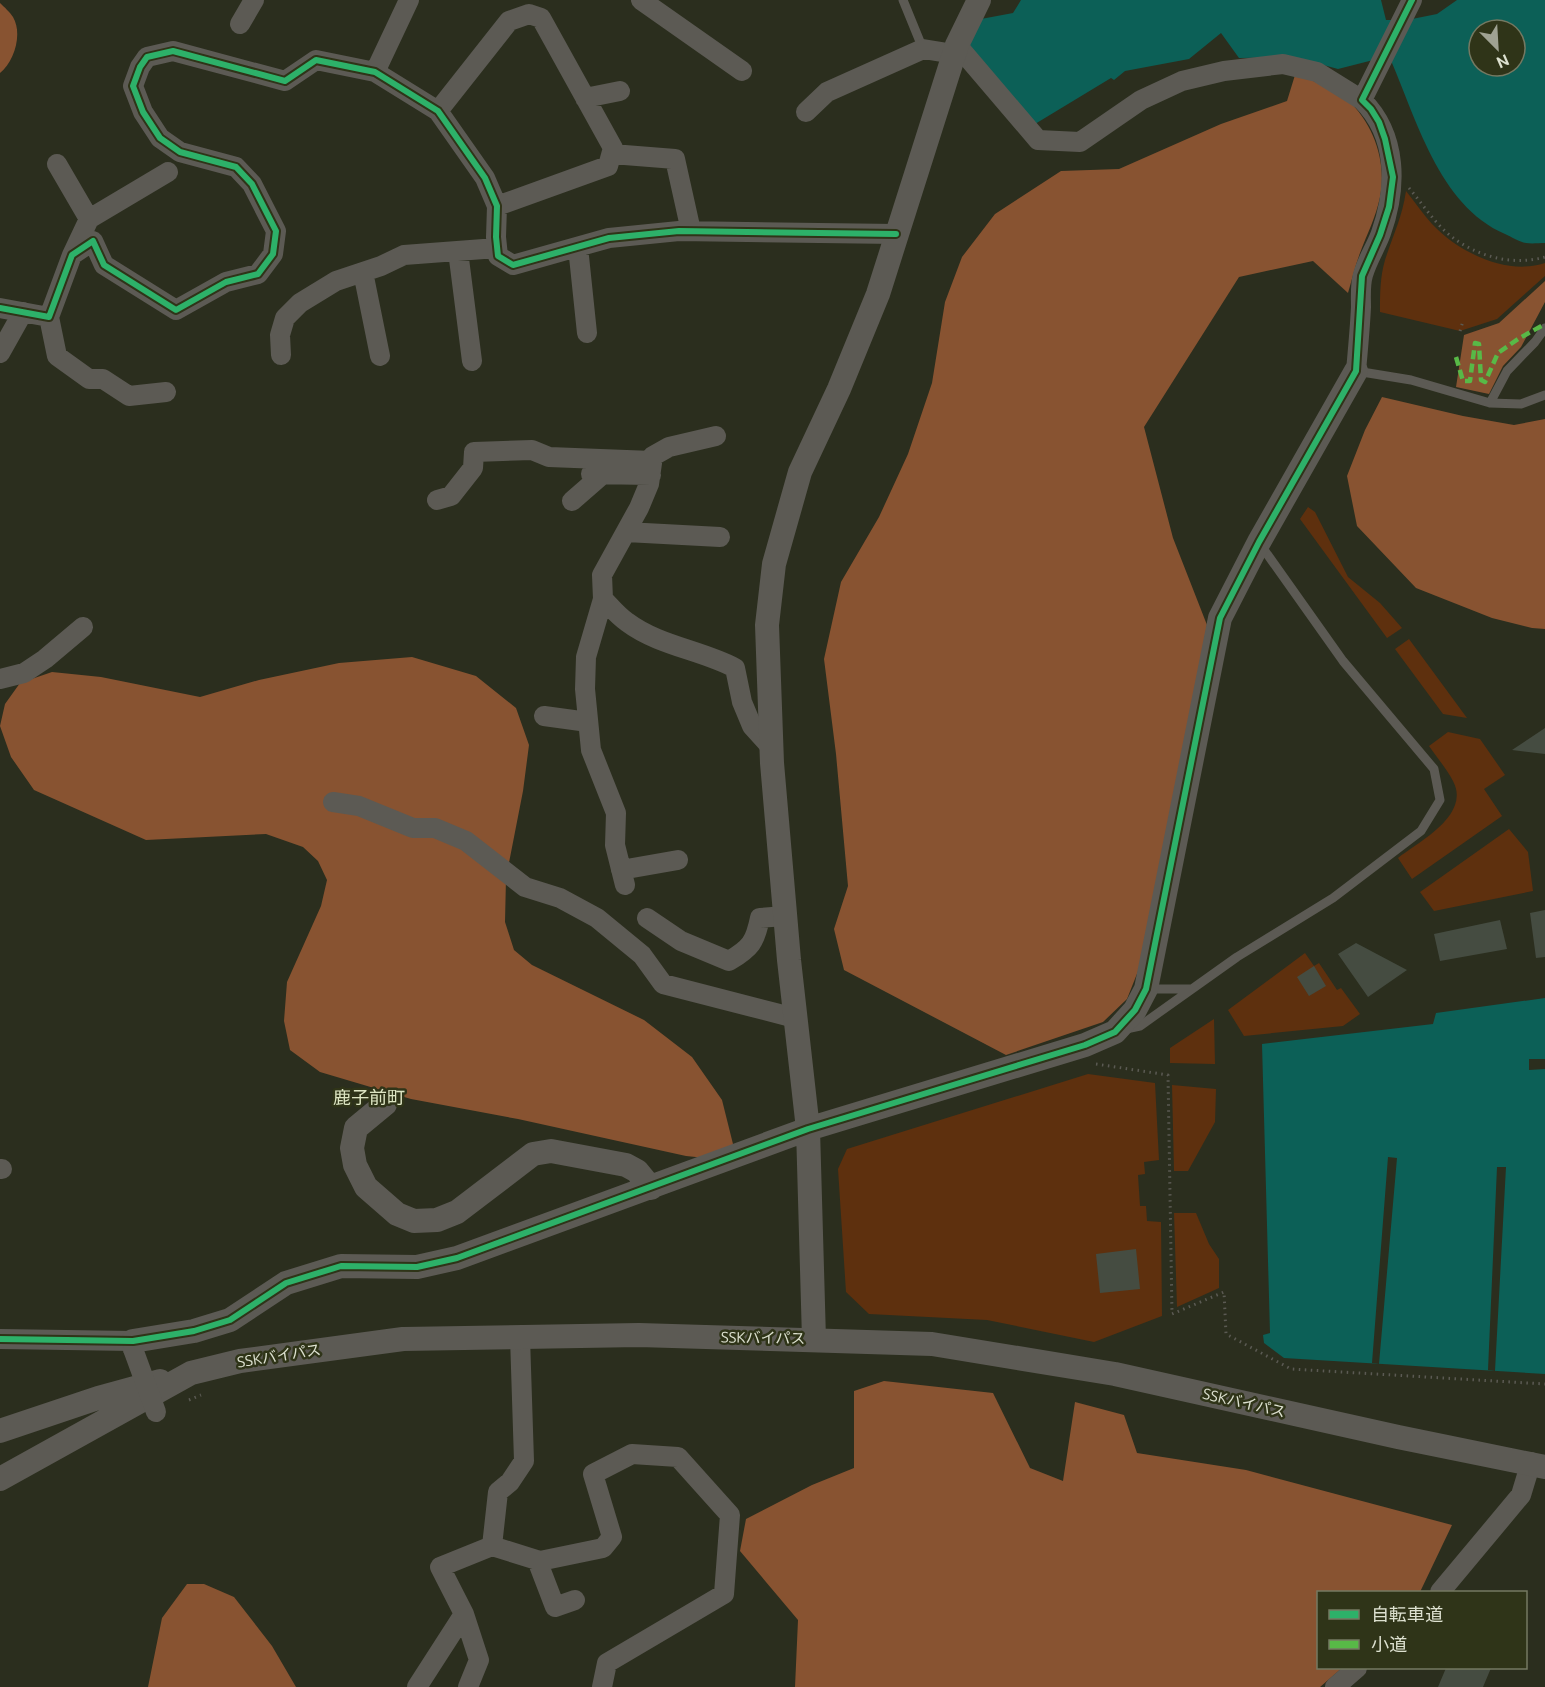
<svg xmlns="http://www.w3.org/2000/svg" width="1545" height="1687" viewBox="0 0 1545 1687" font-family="Ubuntu,'Noto Sans JP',sans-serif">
<rect width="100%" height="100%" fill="#2b2e1e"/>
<!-- green -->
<path fill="#5e300e" d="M1406 191C1415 202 1423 214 1432 224 1458 252 1507 276 1545 263V276L1497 319 1460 331 1380 312C1380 294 1380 277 1385 260 1393 235 1402 218 1406 191Z
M1308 507 1315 512 1348 577 1380 603 1402 628 1387 638 1300 519Z
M1409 639 1467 718 1443 714 1395 649Z
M1448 732 1480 739 1505 775 1484 789 1502 816 1412 879 1398 858C1420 841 1471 815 1453 781 1447 769 1437 758 1429 746Z
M1509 829 1528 852 1533 891 1434 911 1420 892Z
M1305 953 1314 966 1319 963 1337 990 1341 988 1360 1014 1343 1026 1244 1036 1228 1010Z
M1214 1019 1215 1064 1170 1063V1048Z
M1088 1074 1155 1083 1159 1160 1144 1162 1145 1174 1138 1175 1140 1206H1146L1147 1221 1161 1222 1162 1316 1094 1342 987 1320 869 1314 846 1292 838 1169 847 1149Z
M1172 1085 1216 1089 1215 1122 1188 1171H1174Z
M1174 1213H1196L1209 1244 1219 1259V1288L1177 1307Z"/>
<!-- forest -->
<path fill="#885331" d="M0 3C4 7 10 12 13 17 23 34 14 62 0 73Z
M1295 75C1310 79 1336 89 1348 100 1374 125 1387 162 1380 197 1376 217 1367 234 1360 253 1355 266 1352 280 1348 293L1313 261 1239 277 1144 427 1173 538 1207 625 1146 951 1127 999 1103 1022 1006 1055 844 970 834 929 848 886 836 754 824 659 841 582 879 517 908 454 932 383 945 302 962 257 995 214 1061 171 1119 169 1221 124 1287 101Z
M1545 281V302L1521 347 1503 366 1489 394 1456 387 1464 335 1499 323Z
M1382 397 1463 416 1514 425 1545 419V629L1532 628 1492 618 1416 588 1357 526 1347 476 1365 430Z
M412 657 476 676 516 708 529 745 523 791 506 878 505 922 514 950 532 965 644 1020 692 1057 722 1100 733 1144 725 1160 686 1156 518 1119 411 1099 320 1072 290 1050 284 1021 287 982 321 906 327 880 318 861 303 847 266 834 146 840 34 790 11 757 0 726 5 704 20 683 52 672 101 677 200 697 259 680 339 663Z
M884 1381 993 1393 1030 1468 1063 1481 1075 1402 1124 1415 1137 1453 1246 1470 1452 1525 1420 1592H1318V1668H1342L1320 1687H795L798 1620 740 1551 746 1519 812 1485 854 1468V1391Z
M187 1584H204L234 1597 272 1646 296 1687H148L162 1618Z"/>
<!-- water -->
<path fill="#0c6057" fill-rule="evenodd" d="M1021 0H1381L1386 20H1407L1437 14 1457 0H1545V243C1539 243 1532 244 1526 243 1519 242 1512 237 1505 234 1438 205 1416 117 1389 56L1338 69 1294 57 1239 58 1221 33 1189 59 1125 71 1114 80 1111 78 1035 124 968 44 981 19 1013 13ZM1479 30H1515V66H1479Z
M1545 998V1374L1284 1358 1264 1343 1263 1335 1270 1333 1262 1044 1433 1024 1436 1013Z"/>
<!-- pier -->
<path fill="#2b2e1e" d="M1529 1059H1545V1069L1529 1070Z
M1388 1157 1397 1158 1379 1364 1372 1363Z
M1497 1167H1506L1495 1371 1488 1370Z"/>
<!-- building -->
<path fill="#454c41" d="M1545 728V754L1512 750Z
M1545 910V957L1536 958 1530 913Z
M1500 920 1507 949 1440 961 1434 934Z
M1356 943 1407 970 1368 997 1338 954Z
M1314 966 1326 986 1309 996 1297 977Z
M1136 1249 1140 1289 1100 1293 1096 1254Z
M1446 1668H1491L1483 1687H1438Z"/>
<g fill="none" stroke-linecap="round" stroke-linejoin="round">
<!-- path -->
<path stroke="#5b5a53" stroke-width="3" stroke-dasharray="1.5 4.5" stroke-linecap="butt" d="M1409 188C1421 202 1432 219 1445 231 1471 255 1511 267 1545 257
M1460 331 1463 321
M1096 1064 1168 1075 1172 1314 1224 1292 1226 1334 1291 1369 1545 1384
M189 1400 201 1395"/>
<!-- service -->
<path stroke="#5c5a54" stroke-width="9" d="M903 0 923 49
M1356 371 1411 380 1490 403 1521 404 1545 395
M1490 403 1507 371 1535 342 1545 328
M1146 989H1192
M1126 1029 1140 1026 1237 957 1333 898 1421 831 1440 800 1434 769 1343 661 1260 544"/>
<!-- minor -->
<path stroke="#5c5a54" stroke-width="20" d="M641 0 742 71
M240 24 254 0
M957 45 1038 140 1080 142 1141 100 1182 81 1224 71 1283 64 1317 72 1362 100
M375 72 409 0
M585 98 620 91
M438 111 509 21 529 14 541 18 613 148 608 166 497 206
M806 112 827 92 923 49 954 54
M612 154 675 159 691 231
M57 164 89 219
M578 247 587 333
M458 251 472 361
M72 255 89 219 168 172
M363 272 380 356
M0 308 49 317 72 255 93 241 104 265 176 310 226 282 258 274 273 254 276 231 252 184 236 167 180 152 160 138 143 112 133 86 140 67 147 57 173 51 285 81 316 60 375 72 438 111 485 178 497 206 496 237 498 256 513 265 609 238 679 231 896 234
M49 317 57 356 89 379H103L129 396 166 392
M0 353 23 312
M281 355 280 335 285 318 300 303 336 281 381 266 404 255 497 248
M1356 371C1358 349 1360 328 1361 307 1361 297 1360 284 1363 275 1367 260 1376 247 1381 233 1397 188 1398 136 1362 100L1412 0
M716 436 669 447 653 456 649 484 639 508 602 575 603 599C611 607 618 616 627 622 659 646 701 650 735 668L742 702 752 726 771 747
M591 474 651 475
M437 500 451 496 473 468 474 452 532 450 549 457 652 461
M572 501 603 474
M626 532 720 537
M603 599 586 657 585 689 591 750 616 813 615 845 625 885
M0 679 24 673 45 659 83 627
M544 716 588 722
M333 802 359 806 413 828H435L466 841 525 887 560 898 597 918 642 955 663 984 795 1018
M621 870 678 860
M647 918 681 941 729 961C751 948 755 942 760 918L785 916
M0 1169H2
M0 1339 133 1341V1349
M492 1546 540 1561 603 1548 612 1537 593 1474 632 1454 678 1457 730 1515 724 1594 607 1663 602 1687
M537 1560 555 1607 575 1600
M1440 1592 1521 1495 1531 1462
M417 1687 464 1614
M468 1687 479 1660 464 1614 440 1567 492 1546 498 1492 510 1482 524 1461 520 1337
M1335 1687 1357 1668"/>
<!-- tertiary -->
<path stroke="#5c5a54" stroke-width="24" d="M385 1104 356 1128 352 1148 355 1165 366 1187 397 1214 414 1221 437 1220 457 1212 533 1154 551 1151 626 1165 637 1171 651 1188
M814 1339 808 1129 789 960 772 763 767 625 774 564 800 472 839 389 878 294 957 45 979 0
M133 1341 194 1331 230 1320 286 1283 341 1266 417 1267 457 1258 808 1129 1085 1045 1115 1032 1135 1010 1146 989 1220 618 1259 542 1356 371
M0 1431 98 1398 160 1381
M0 1479 191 1373 240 1361 403 1339 639 1335 932 1344 1115 1374 1398 1437 1545 1467"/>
<!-- minor-bridge -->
<path stroke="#5c5a54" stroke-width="20" d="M133 1349 156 1412"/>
<!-- quiet -->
<path stroke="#58b947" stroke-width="4.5" stroke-dasharray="9 4.5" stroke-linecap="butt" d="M1456 357 1463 381H1470L1475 343 1479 344 1481 380 1485 382 1498 353 1518 339 1545 324"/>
<defs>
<path id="cycleway" d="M0 308 49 317 72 255 93 241 104 265 176 310 226 282 258 274 273 254 276 231 252 184 236 167 180 152 160 138 143 112 133 86 140 67 147 57 173 51 285 81 316 60 375 72 438 111 485 178 497 206 496 237 498 256 513 265 609 238 679 231 896 234
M0 1339 133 1341 194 1331 230 1320 286 1283 341 1266 417 1267 457 1258 808 1129 1085 1045 1115 1032 1135 1010 1146 989 1220 618 1259 542 1356 371 1362 276 1380 235 1389 207 1393 177 1385 139 1379 122 1371 109 1362 100 1412 0"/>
</defs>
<!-- cycleway casing -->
<use href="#cycleway" stroke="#2f3418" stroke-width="10"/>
<!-- cycleway -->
<use href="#cycleway" stroke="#2db169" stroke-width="6"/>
</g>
<g text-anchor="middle" stroke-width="5" stroke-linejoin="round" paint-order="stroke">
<!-- street labels -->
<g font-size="15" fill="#dde1d0" stroke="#2f3418">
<text transform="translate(763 1338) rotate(1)" y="5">SSKバイパス</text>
<text transform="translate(279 1356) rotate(-9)" y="5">SSKバイパス</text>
<text transform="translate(1244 1403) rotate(13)" y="5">SSKバイパス</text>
</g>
<!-- quarter labels -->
<g font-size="18" fill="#dde5c3" stroke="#2f3418">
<text x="369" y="1104">鹿子前町</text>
</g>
</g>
<!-- legend -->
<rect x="1317" y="1591" width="210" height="78" fill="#2f3418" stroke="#757962" stroke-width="1.5"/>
<rect x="1329" y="1610" width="30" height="9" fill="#2db169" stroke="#757962" stroke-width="1.5"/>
<text x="1371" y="1621" font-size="18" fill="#dde1d0">自転車道</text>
<rect x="1329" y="1640" width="30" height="9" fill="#58b947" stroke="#757962" stroke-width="1.5"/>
<text x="1371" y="1651" font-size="18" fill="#dde1d0">小道</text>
<!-- north arrow -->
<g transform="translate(1497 48) rotate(156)"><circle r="28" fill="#2f3418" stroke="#757962" stroke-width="1.5"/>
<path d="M0-4.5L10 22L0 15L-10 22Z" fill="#9fa292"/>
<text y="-9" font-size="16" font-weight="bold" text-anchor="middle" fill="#dde1d0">N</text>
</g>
</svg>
